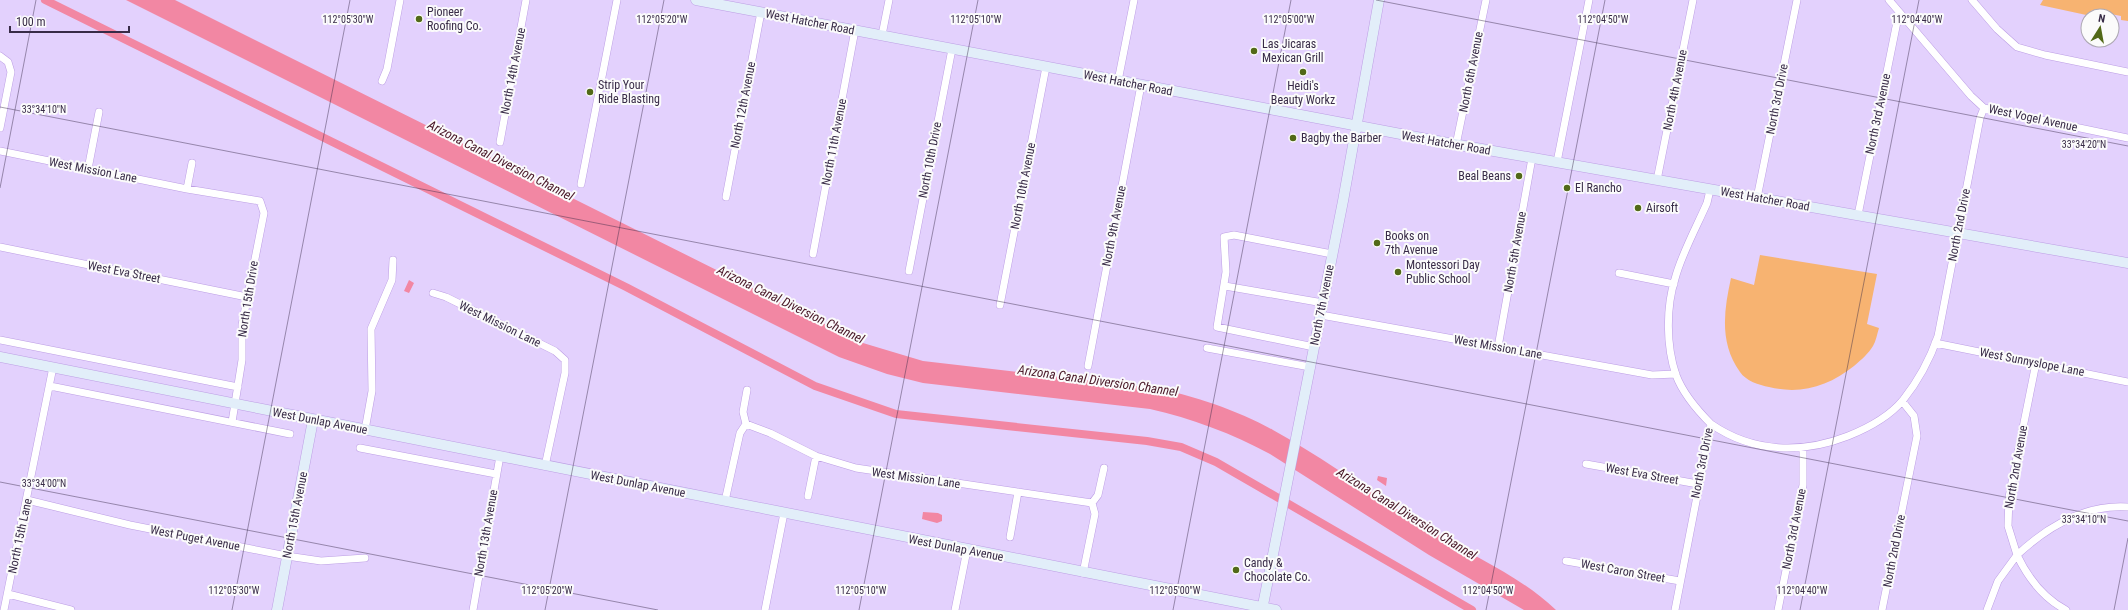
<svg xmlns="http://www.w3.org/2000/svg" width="2128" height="610" viewBox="0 0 2128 610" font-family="'Roboto Condensed',sans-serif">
<rect width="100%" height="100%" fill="#e3d1fd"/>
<!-- green -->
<path fill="#f7b371" d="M2043 0H2128V21L2121 20V16L2100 12 2099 16H2091L2040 5Z
M1760 255 1877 274 1867 324 1879 328C1877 334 1876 341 1873 346 1869 353 1861 360 1854 366 1829 386 1801 395 1769 387 1759 385 1746 381 1740 372 1719 343 1724 310 1731 278L1754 285Z"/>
<!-- water -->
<path fill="#f287a3" d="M126 0H175L863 343 923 361 1154 388C1193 395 1239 411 1273 430 1329 461 1380 500 1434 532 1476 558 1520 576 1556 610H1524L1429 555 1270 454C1233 434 1191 418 1150 409L923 383 887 374 839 357Z
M409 280 414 283 409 293 404 291Z
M1378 476 1387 478 1386 486 1377 480Z
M923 512 938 513 942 515V521L937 523 922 519Z"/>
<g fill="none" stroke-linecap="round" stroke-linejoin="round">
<!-- canal -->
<path stroke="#f287a3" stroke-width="8" d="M45 0 626 287 815 386 896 414 1147 441 1181 447 1216 462 1472 610"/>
<defs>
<path id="street" d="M1889 0 1971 96 1984 108 2128 138
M1972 0 1997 29 2017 47 2045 55 2128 72
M882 35 889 0
M0 56 8 62 11 72 0 128
M382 81 387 69 400 0
M1118 81 1134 0
M500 142 526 0
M1456 145 1486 0
M0 151 187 189 260 201 264 213 242 325V360L232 422
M1557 162 1589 0
M88 169 99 112
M1657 180 1693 0
M581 184 617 0
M187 189 192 163
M726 197 761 12
M1757 198 1797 0
M1858 215 1899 12
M0 247 247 297
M813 254 855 30
M909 271 952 49
M1619 273 1674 284
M1225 286 1323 303
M433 293 446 297 555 351 565 360V373L545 466
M1000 305 1046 67
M1321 315 1652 375 1676 374
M0 340 238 387
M1935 343 2128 382
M1314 347 1217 327 1226 272 1224 237 1234 235 1332 254
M1498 347 1532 158
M1207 348 1310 367
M1088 366 1141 85
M50 386 290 434
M746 424 770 433 816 456 856 468 1092 503
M1711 424C1753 453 1802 454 1848 436 1868 428 1889 417 1903 400 1919 380 1930 359 1938 336L1980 118 1984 108
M365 430 372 391 371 329 392 280 393 260
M360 448 496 474
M1586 464 1698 484
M808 496 816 456
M27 500 130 525 287 556 321 561 365 558
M725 501 740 433 746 424 743 412 747 390
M1010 537 1018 492
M1566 561 1680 581
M1083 573 1095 514 1092 503 1098 495 1104 468
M8 594 71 610
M4 610 53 367
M473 610 500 456
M765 610 784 513
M955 610 967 550
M1675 610 1711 424C1697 410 1683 394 1676 375 1666 346 1666 307 1675 279 1681 255 1697 226 1707 203L1710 190
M1778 610 1803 485V448
M1882 610 1917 436 1914 416 1902 401
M1987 610 1998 581 2017 555 2008 526 2009 497 2036 363
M2066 610C2043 598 2028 578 2017 555 2047 527 2084 504 2128 507"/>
<path id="secondary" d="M696 0 1448 143 2128 263
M0 357 1276 610
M277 610 313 420
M1262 610 1343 201 1379 0"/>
</defs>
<!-- street casing -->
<use href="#street" stroke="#bc9ee4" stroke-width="8"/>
<!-- secondary casing -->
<use href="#secondary" stroke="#bc9ee4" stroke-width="11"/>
<!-- street -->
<use href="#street" stroke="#fff" stroke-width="7"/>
<!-- secondary -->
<use href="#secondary" stroke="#e2eef9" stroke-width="10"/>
</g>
<!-- ticks -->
<path fill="none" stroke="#382b47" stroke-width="1" stroke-opacity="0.45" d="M1376 0 2128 146M0 107 2128 521M0 188 36 0M0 482 658 610M232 610 350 0M545 610 664 0M859 610 978 0M1173 610 1291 0M1486 610 1605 0M1800 610 1919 0M2114 610 2128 538"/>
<!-- markers -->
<g fill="#526918" stroke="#fbfbfb" stroke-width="1.5">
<circle cx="419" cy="19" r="4"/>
<circle cx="1254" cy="51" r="4"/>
<circle cx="1303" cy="72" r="4"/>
<circle cx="590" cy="92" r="4"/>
<circle cx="1293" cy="138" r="4"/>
<circle cx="1519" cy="176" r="4"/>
<circle cx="1567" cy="188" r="4"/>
<circle cx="1638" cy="208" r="4"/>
<circle cx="1377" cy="243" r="4"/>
<circle cx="1398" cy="272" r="4"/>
<circle cx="1236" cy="570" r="4"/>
</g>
<g text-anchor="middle" stroke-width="4" stroke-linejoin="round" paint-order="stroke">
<!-- poi labels -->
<g font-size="12" fill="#382b47" stroke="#fbfbfb" text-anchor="start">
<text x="427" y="16">Pioneer<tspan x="427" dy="14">Roofing Co.</tspan></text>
<text x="1262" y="48">Las Jicaras<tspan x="1262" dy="14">Mexican Grill</tspan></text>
<text x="598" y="89">Strip Your<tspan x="598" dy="14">Ride Blasting</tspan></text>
<text x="1303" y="90" text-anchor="middle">Heidi's<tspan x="1303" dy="14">Beauty Workz</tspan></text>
<text x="1301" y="142">Bagby the Barber</text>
<text x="1511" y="180" text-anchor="end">Beal Beans</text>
<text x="1575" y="192">El Rancho</text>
<text x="1646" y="212">Airsoft</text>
<text x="1385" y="240">Books on<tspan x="1385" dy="14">7th Avenue</tspan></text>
<text x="1406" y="269">Montessori Day<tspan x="1406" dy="14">Public School</tspan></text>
<text x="1244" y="567">Candy &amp;<tspan x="1244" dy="14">Chocolate Co.</tspan></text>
</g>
<!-- street labels -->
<g font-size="12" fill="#382b47" stroke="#fbfbfb">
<text transform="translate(810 22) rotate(11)" y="4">West Hatcher Road</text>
<text transform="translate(513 71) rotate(-79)" y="4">North 14th Avenue</text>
<text transform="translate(1471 72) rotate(-79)" y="4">North 6th Avenue</text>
<text transform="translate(1128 83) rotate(11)" y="4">West Hatcher Road</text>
<text transform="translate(1675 90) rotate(-79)" y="4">North 4th Avenue</text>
<text transform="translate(1777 99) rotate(-79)" y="4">North 3rd Drive</text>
<text transform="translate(743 105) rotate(-79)" y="4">North 12th Avenue</text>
<text transform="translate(1878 114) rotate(-78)" y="4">North 3rd Avenue</text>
<text transform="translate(2033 118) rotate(12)" y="4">West Vogel Avenue</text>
<text transform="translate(834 142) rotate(-79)" y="4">North 11th Avenue</text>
<text transform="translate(1446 143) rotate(10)" y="4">West Hatcher Road</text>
<text transform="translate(930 160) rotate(-79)" y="4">North 10th Drive</text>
<text transform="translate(93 170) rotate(11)" y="4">West Mission Lane</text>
<text transform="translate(1023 186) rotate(-79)" y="4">North 10th Avenue</text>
<text transform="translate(1765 199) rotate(10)" y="4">West Hatcher Road</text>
<text transform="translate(1959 225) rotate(-79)" y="4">North 2nd Drive</text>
<text transform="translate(1114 226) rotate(-79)" y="4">North 9th Avenue</text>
<text transform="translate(1515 252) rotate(-80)" y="4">North 5th Avenue</text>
<text transform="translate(124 272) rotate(11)" y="4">West Eva Street</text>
<text transform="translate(248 299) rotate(-81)" y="4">North 15th Drive</text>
<text transform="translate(1322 305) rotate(-79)" y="4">North 7th Avenue</text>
<text transform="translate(500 324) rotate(26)" y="4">West Mission Lane</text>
<text transform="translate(1498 347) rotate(10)" y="4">West Mission Lane</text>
<text transform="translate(2032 362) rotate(11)" y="4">West Sunnyslope Lane</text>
<text transform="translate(320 421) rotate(11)" y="4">West Dunlap Avenue</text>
<text transform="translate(1702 463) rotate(-79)" y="4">North 3rd Drive</text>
<text transform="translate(2016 467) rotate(-80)" y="4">North 2nd Avenue</text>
<text transform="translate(1642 474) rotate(10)" y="4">West Eva Street</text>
<text transform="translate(916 478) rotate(8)" y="4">West Mission Lane</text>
<text transform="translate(638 484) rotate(11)" y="4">West Dunlap Avenue</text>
<text transform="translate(295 515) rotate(-79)" y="4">North 15th Avenue</text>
<text transform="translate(1794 529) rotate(-79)" y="4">North 3rd Avenue</text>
<text transform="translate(486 533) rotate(-80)" y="4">North 13th Avenue</text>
<text transform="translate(20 536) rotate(-78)" y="4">North 15th Lane</text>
<text transform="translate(195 538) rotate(11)" y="4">West Puget Avenue</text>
<text transform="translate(956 548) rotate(11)" y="4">West Dunlap Avenue</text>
<text transform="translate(1894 551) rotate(-79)" y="4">North 2nd Drive</text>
<text transform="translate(1623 571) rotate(10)" y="4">West Caron Street</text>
</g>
<!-- water labels -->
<g font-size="13" font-style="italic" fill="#471525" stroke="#fbfbfb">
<text transform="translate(501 160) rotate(27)" y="5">Arizona Canal Diversion Channel</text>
<text transform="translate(791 304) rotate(26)" y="5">Arizona Canal Diversion Channel</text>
<text transform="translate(1098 380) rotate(8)" y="5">Arizona Canal Diversion Channel</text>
<text transform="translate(1407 513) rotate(32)" y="5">Arizona Canal Diversion Channel</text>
</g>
</g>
<g font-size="10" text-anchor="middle" fill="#382b47" stroke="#fbfbfb" stroke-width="4" stroke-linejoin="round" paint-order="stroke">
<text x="348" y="23">112°05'30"W</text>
<text x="662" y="23">112°05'20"W</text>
<text x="976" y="23">112°05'10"W</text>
<text x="1289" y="23">112°05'00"W</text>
<text x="1603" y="23">112°04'50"W</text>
<text x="1917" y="23">112°04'40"W</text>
<text x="44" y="113">33°34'10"N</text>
<text x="2084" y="148">33°34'20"N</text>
<text x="44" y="487">33°34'00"N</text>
<text x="2084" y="523">33°34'10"N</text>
<text x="234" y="594">112°05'30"W</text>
<text x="547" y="594">112°05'20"W</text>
<text x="861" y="594">112°05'10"W</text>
<text x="1175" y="594">112°05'00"W</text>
<text x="1488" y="594">112°04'50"W</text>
<text x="1802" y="594">112°04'40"W</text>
</g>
<!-- north arrow -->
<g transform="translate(2100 28) rotate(11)"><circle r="19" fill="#fbfbfb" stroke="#ada8b3"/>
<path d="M0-3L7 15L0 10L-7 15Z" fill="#526918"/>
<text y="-6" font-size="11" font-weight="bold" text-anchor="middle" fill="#382b47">N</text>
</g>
<!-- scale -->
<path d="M10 26v6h119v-6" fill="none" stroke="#382b47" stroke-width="2"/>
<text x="16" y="26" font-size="12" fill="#382b47" stroke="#fbfbfb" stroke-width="3" paint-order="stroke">100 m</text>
</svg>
